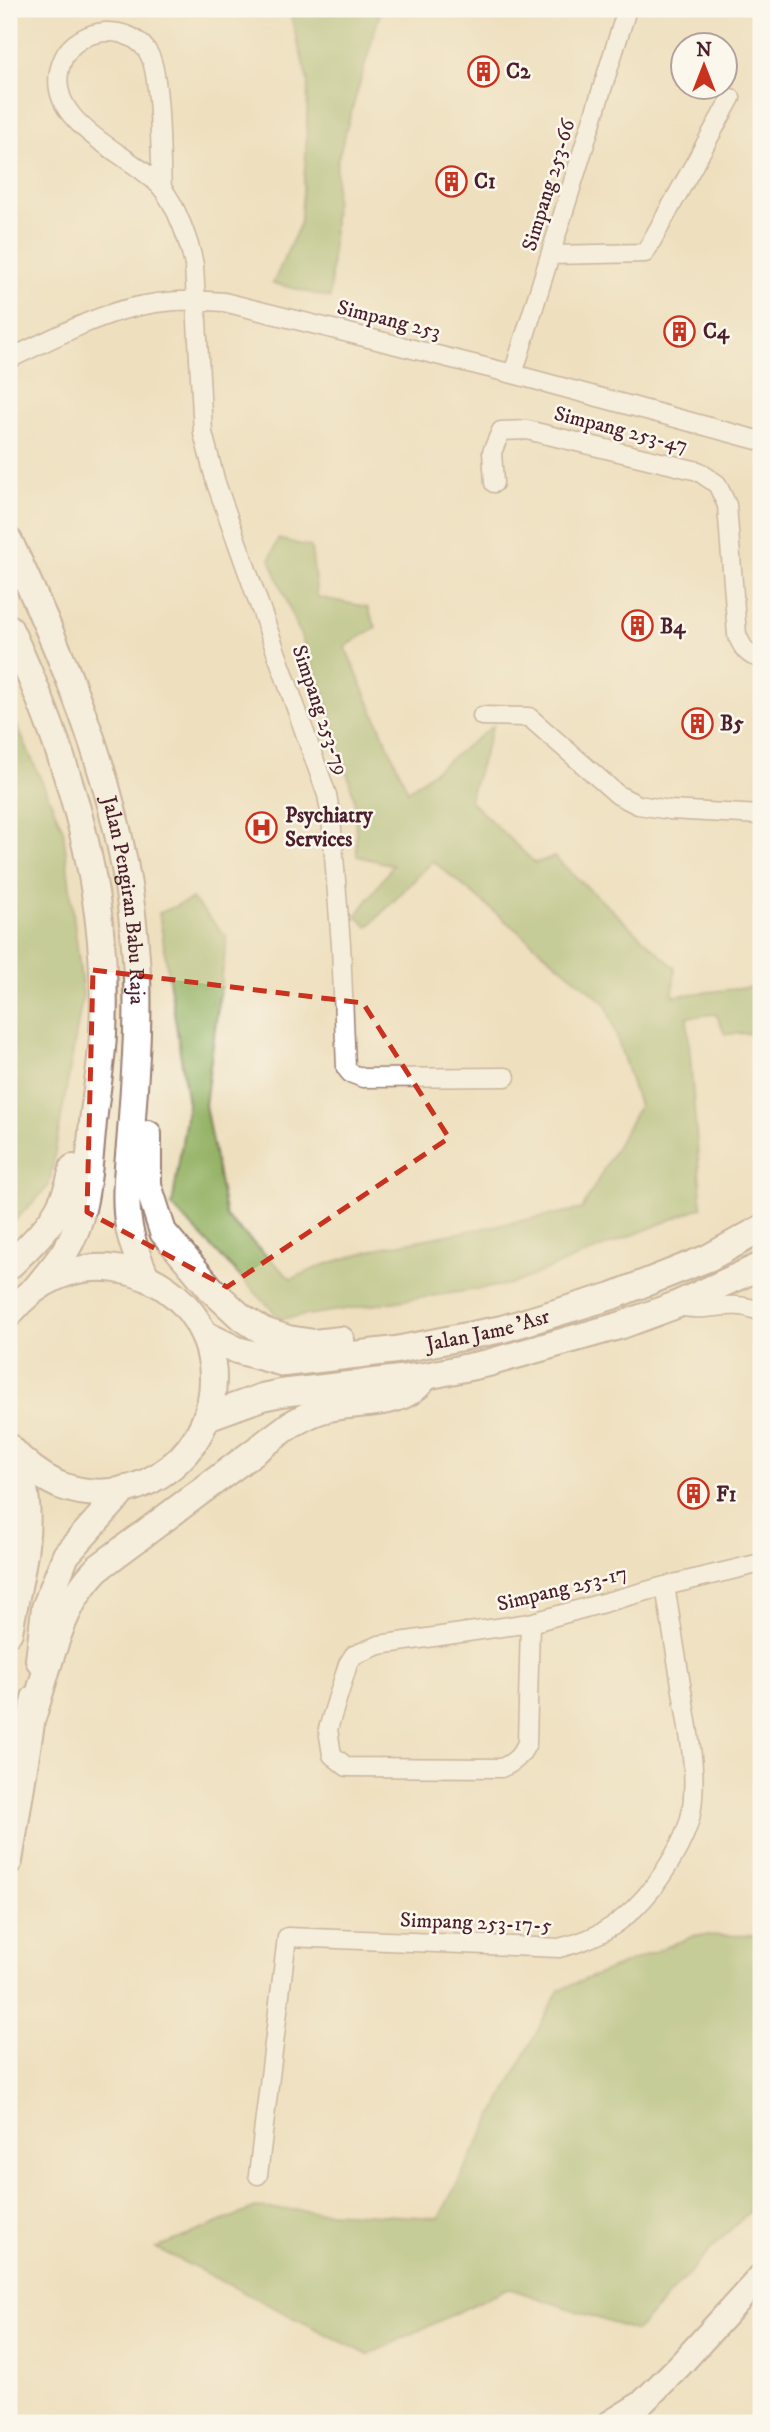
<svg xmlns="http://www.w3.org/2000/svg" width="770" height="2432" viewBox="0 0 770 2432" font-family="'IM FELL DW Pica',serif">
<rect width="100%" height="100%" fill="#fbf7ec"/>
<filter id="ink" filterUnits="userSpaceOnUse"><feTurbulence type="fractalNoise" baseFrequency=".0143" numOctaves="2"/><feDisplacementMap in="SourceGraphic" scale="14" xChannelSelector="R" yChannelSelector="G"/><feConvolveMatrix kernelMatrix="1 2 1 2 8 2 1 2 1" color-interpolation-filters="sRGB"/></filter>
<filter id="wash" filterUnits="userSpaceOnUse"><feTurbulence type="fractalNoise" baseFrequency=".00686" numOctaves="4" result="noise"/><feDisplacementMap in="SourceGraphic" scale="28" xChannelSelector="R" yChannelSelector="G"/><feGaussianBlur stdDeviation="1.57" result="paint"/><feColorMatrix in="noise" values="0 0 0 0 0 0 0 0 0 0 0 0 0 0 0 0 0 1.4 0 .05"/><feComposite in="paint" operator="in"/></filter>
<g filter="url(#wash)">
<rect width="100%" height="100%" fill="#eee0bf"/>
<!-- forest -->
<path fill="#94b366" stroke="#6f6948" stroke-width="2" d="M289 9H381L337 162 330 298 273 283 300 224 306 155 308 82Z
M278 539 311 547 317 597 367 607 376 627 345 647 408 791 493 726 469 800 535 863 554 857 675 968 673 996 751 987 761 1007V1033L725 1034 716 1014 687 1017 702 1207 512 1284 281 1319 172 1206 188 1104 159 913 192 899 227 937 205 1105 226 1217 291 1279 324 1265 379 1248 582 1209 639 1106 606 1004 433 861 368 927 356 916 393 865 357 856 354 798 330 709 270 559Z
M9 708 63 829 83 995 49 1186 9 1226Z
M696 1935 761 1936V2200L713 2247 636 2331 508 2288 368 2355 156 2248 255 2208 439 2218 559 1990Z"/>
</g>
<g filter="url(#ink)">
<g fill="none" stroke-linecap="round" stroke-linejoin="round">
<defs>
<path id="street" d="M162 188C160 157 161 80 150 56 142 39 123 31 105 32 88 33 70 43 63 59 36 122 129 151 161 187 176 204 190 244 194 265L203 433 216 483 327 795 331 817 341 945 346 1068 350 1073 363 1078 506 1077
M551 255 645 253 731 98
M9 359C87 322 135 293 224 302L513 374 761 441
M513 374 627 9
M494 483 492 452 501 431 527 430 698 471 717 484 727 505 737 635C742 646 747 657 761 658
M482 716 529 717 618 795 638 805 670 810 761 815
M676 1305C708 1315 729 1297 761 1312
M530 1623 527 1743C521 1756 514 1763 501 1768L347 1767 332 1755 328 1729 348 1664 354 1655 379 1645 530 1623 665 1586 761 1563
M258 2175 287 1937 559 1948C602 1938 628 1920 655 1885 670 1864 686 1839 691 1814 698 1775 689 1735 683 1697 677 1660 671 1623 665 1586"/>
<path id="secondary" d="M610 2423 641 2404 680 2365 761 2276"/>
<g id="primary">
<path id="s1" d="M9 541C72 675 127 807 136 958 140 1016 135 1074 131 1132 129 1162 123 1197 129 1227 132 1244 139 1261 146 1277"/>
<path d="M9 628C69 757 110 890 103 1033 102 1060 97 1087 94 1113 89 1154 89 1212 67 1248 59 1261 48 1273 38 1286"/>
<path d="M148 1134V1185L163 1232 212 1290 240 1316 263 1331 288 1339 314 1343 341 1340"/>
<path d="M9 1266C41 1235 64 1215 73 1168"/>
<path d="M9 1314C36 1281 73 1263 116 1269 145 1273 171 1288 189 1310 201 1325 209 1344 212 1364 223 1448 140 1516 59 1485 39 1476 23 1463 9 1447"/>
<path id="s2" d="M204 1334 237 1350 284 1363 396 1350 502 1329 612 1296 708 1258 761 1229"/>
<path d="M207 1417 262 1397 281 1393 426 1376 488 1363 622 1325 676 1305 761 1266"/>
<path d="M9 1632C17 1586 33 1535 24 1489 22 1476 15 1464 11 1452"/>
<path d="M39 1660 45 1608 66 1555 125 1489"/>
<path d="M33 1715C49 1665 60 1605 98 1568L290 1425C301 1419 312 1412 325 1409 357 1400 400 1409 423 1380"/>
<path d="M9 1861 35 1698"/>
</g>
</defs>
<!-- street casing -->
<use href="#street" stroke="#9c8075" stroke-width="21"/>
<!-- secondary casing -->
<use href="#secondary" stroke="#9c8075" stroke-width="28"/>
<!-- primary casing -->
<use href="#primary" stroke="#9c8075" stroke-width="30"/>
<!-- street -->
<use href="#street" stroke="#fff" stroke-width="18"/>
<!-- secondary -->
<use href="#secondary" stroke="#fff" stroke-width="24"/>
<!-- primary -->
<use href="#primary" stroke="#fff" stroke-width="26"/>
</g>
</g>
<!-- marked area -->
<path d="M0 0H770V2432H0ZM93 970 363 1003 449 1138 227 1287 87 1212Z" fill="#eee0bf" fill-opacity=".55" fill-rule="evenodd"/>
<path fill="none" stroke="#c8321e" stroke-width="5" stroke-dasharray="14 9" stroke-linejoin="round" d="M93 970 363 1003 449 1138 227 1287 87 1212Z"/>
<!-- icons -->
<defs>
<symbol id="building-ring" viewBox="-11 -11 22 22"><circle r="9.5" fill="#fbf7ec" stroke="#c8321e" stroke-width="1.5"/><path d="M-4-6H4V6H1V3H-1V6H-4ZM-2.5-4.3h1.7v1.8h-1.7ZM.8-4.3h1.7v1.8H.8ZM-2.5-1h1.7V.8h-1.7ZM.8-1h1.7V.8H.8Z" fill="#c8321e"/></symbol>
<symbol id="hospital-ring" viewBox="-11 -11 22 22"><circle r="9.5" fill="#fbf7ec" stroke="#c8321e" stroke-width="1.5"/><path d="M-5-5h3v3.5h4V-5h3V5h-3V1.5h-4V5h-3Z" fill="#c8321e"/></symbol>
</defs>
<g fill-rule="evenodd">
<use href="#building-ring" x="466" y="54" width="35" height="35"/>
<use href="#building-ring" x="434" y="164" width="35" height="35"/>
<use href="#building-ring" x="662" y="314" width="35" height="35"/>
<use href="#building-ring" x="620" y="608" width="35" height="35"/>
<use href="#building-ring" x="680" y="706" width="35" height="35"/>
<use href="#hospital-ring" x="244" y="810" width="35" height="35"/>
<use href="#building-ring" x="676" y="1476" width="35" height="35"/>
</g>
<g text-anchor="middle" stroke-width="5" stroke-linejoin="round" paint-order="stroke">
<!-- poi labels -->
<g font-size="21" font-weight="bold" fill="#4a1f2b" stroke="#fbf7ec" text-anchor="start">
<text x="506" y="78">C2</text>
<text x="474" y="188">C1</text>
<text x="703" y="338">C4</text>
<text x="660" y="633">B4</text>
<text x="720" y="730">B5</text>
<text x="285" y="822">Psychiatry<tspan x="285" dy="24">Services</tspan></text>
<text x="716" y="1501">F1</text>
</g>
<!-- street labels -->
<g font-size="21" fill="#4a1f2b" stroke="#fbf7ec">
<text transform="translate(548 185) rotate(-73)" y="7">Simpang 253-66</text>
<text transform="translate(389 319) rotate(14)" y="7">Simpang 253</text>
<text transform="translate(621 429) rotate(14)" y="7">Simpang 253-47</text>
<text transform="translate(321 710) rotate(71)" y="7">Simpang 253-79</text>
<text dy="7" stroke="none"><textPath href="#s1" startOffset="380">Jalan Pengiran Babu Raja</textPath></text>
<text dy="7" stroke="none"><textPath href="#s2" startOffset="292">Jalan Jame 'Asr</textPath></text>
<text transform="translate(562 1588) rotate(-14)" y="7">Simpang 253-17</text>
<text transform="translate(476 1922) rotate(2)" y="7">Simpang 253-17-5</text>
</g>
</g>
<!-- margin -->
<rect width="770" height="2432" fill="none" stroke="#fbf7ec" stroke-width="35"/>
<!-- north arrow -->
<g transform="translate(704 66)"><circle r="33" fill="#fbf7ec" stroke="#b4a19f" stroke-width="2"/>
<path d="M0-5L12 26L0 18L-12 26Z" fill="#c8321e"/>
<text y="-10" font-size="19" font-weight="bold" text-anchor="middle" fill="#4a1f2b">N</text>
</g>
</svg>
